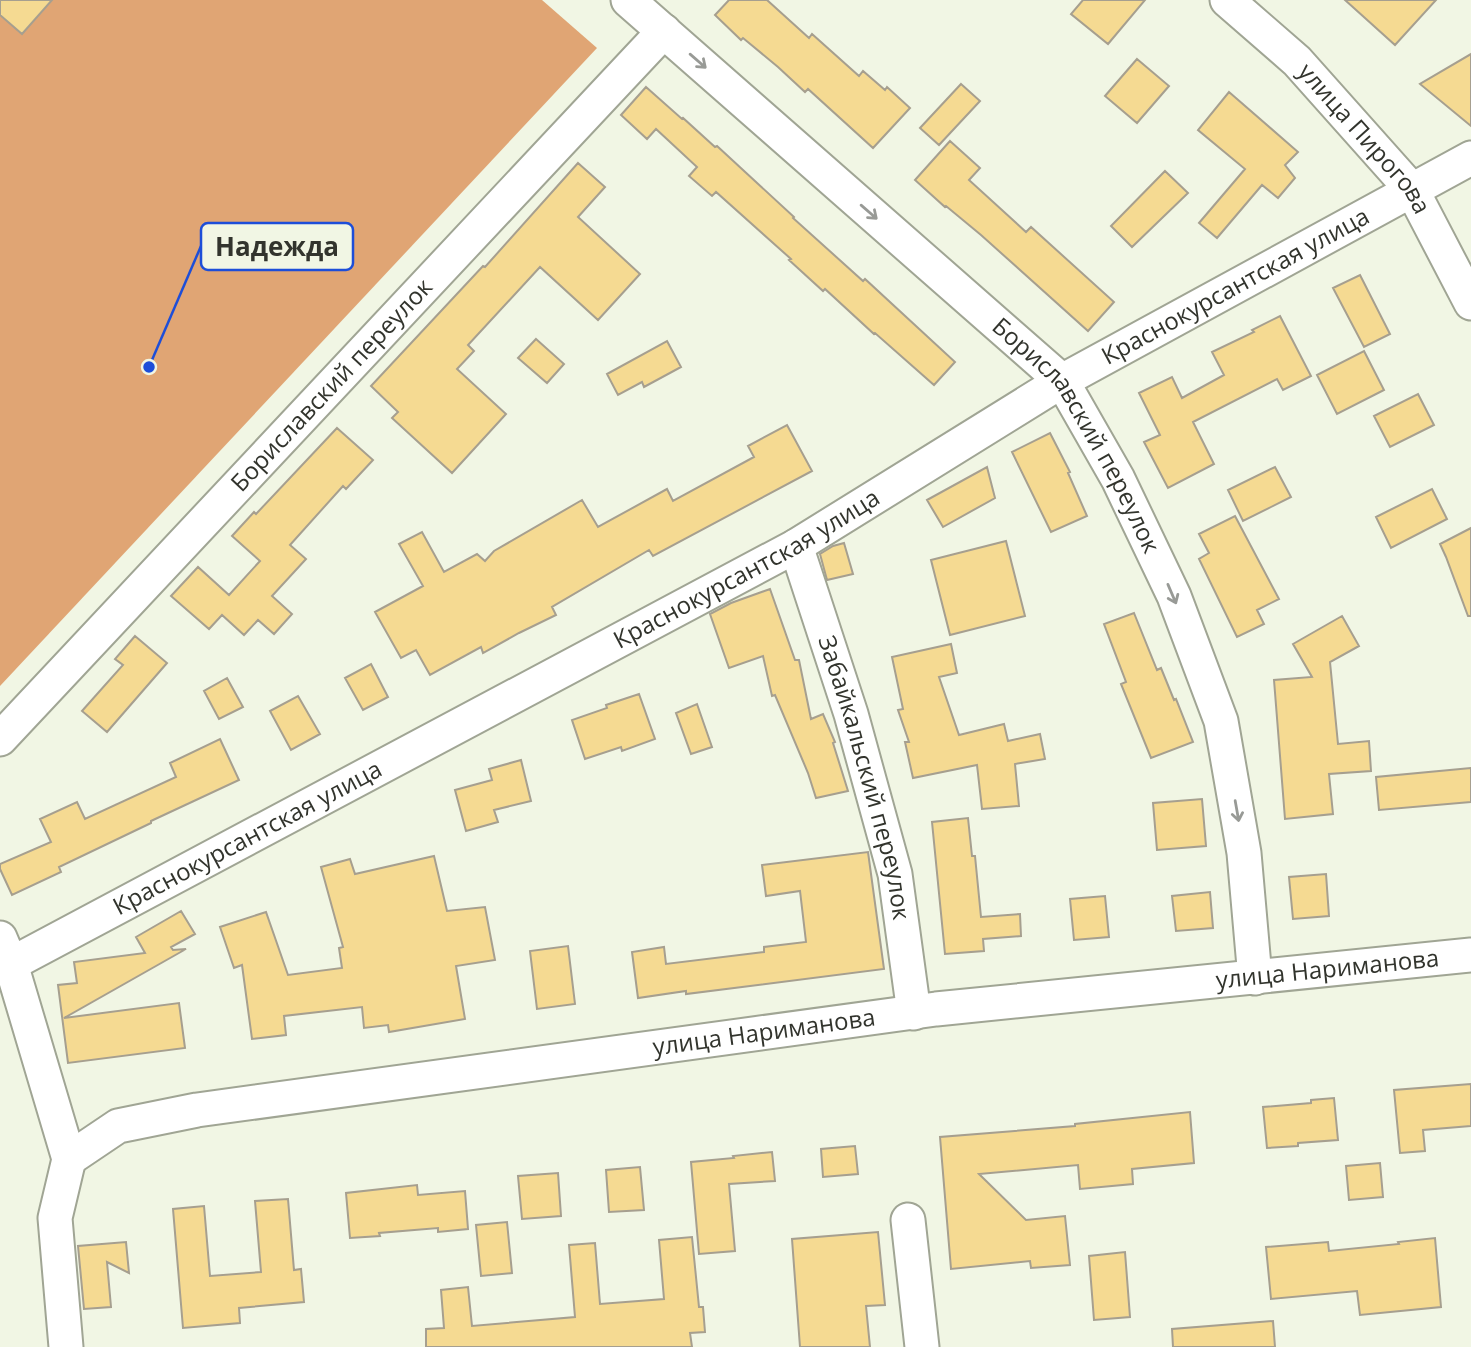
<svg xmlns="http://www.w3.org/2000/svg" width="1471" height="1347" viewBox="0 0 1471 1347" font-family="'Open Sans',sans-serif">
<rect width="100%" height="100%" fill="#f1f6e4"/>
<!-- forest -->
<path fill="#e0a574" d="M0 0H542L597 48 0 686Z"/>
<!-- building -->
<path fill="#f5da92" stroke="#a69f8f" stroke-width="2" d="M0 0H52L22 34 0 15Z
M729 0H767L809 38 812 34 859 76 863 71 885 90 887 87 910 108 873 148 808 89 805 92 778 67 743 38 741 40 715 15Z
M1083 0H1145L1108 44 1071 14Z
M1345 0H1436L1395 45Z
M1471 54V126L1420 84Z
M1137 59 1169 86 1137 123 1105 96Z
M961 84 980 101 939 145 920 128Z
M646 87 682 119 683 118 715 147 717 146 794 217 793 218 863 281 865 279 955 362 934 385 875 333 874 334 825 289 823 291 789 260 791 259 716 192 712 196 689 176 697 167 656 129 647 139 621 115Z
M1229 92 1298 152 1285 165 1295 178 1278 198 1262 185 1217 238 1199 223 1245 169 1198 130Z
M950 141 980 168 969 180 1026 232 1031 227 1114 302 1088 331 981 235 946 206 945 207 915 180Z
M578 163 605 187 578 217 640 274 598 320 540 267 468 345 474 351 457 369 506 414 452 473 392 418 398 412 371 386 483 266 485 267Z
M1165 171 1188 193 1132 247 1111 226Z
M1360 275 1390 334 1364 347 1333 288Z
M1280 316 1311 376 1283 390 1277 379 1193 422 1214 464 1168 488 1144 442 1160 435 1139 393 1172 377 1182 398 1224 375 1212 352 1254 332 1252 330Z
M536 339 564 364 547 383 518 358Z
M667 341 681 367 644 387 642 382 618 395 607 374Z
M1364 351 1384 390 1337 414 1317 375Z
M1418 394 1434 425 1390 447 1374 416Z
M787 425 812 471 653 556 649 550 552 607 556 615 519 633 483 653 481 647 430 675 416 650 401 658 375 612 423 586 399 544 422 532 444 572 477 554 485 561 494 551 582 500 598 527 667 489 673 501 754 457 748 446Z
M337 428 373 460 346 489 343 486 290 545 306 559 272 596 292 614 274 634 258 620 244 635 222 615 209 629 171 596 198 567 229 595 260 561 232 536 254 512 256 514Z
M1050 433 1070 472 1068 473 1087 516 1051 532 1012 452Z
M987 467 995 498 943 527 927 500Z
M1275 467 1291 497 1243 521 1228 490Z
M1432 489 1447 519 1391 548 1376 517Z
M1235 516 1279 599 1257 610 1264 624 1237 637 1199 559 1209 553 1199 534Z
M1471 528V616H1468L1446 557 1440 544Z
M1006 541 1025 616 950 635 931 560Z
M844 543 853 574 827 580 820 554 833 546Z
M770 589 795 660H799L811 719 823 714 835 742 833 743 848 791 816 798 808 773 775 695 772 696 763 656 729 668 710 614 731 603Z
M1134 613 1157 670 1161 668 1174 700 1176 699 1193 742 1151 758 1121 684 1126 682 1104 624Z
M1342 616 1359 646 1330 662 1338 744 1369 741 1371 771 1329 774 1333 814 1285 819 1274 680 1312 677 1293 644Z
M135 636 167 663 107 732 82 711 123 665 115 659Z
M951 644 957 673 939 677 959 735 1004 724 1008 741 1040 734 1045 759 1015 764 1019 806 982 809 977 765 913 778 905 742H909L898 710 903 709 892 657Z
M371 664 388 697 363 710 345 678Z
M227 678 243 707 219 719 204 691Z
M639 694 655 739 622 751 621 747 585 759 572 720 607 708 606 705Z
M298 696 320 734 291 750 270 711Z
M697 704 712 747 691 754 676 713Z
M220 739 239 780 151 821V823L59 867 61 872 12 895 0 869V864L51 842 40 819 77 802 85 819 176 777 170 763Z
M521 760 531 801 494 810 498 822 466 831 455 790 492 780 489 769Z
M1471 768V802L1379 810 1376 777Z
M1202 799 1206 846 1157 850 1153 803Z
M968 818 972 856H975L981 917 1020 914 1021 936 983 939 984 951 945 954 932 822Z
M868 852 884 969 686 994V991L638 998 632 952 664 947 666 964 764 952V947L806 942 800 891 766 896 762 865Z
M434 856 447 911 485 907 495 960 456 966 465 1019 389 1032 388 1025 364 1028 362 1007 284 1016 286 1035 252 1039 242 965 234 968 220 927 266 912 288 975 342 968 339 948 343 947 321 867 350 859 355 874Z
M1326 874 1329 916 1293 919 1289 877Z
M1210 892 1213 928 1176 931 1172 896Z
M1105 896 1109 937 1074 940 1070 899Z
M181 911 195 934 171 947 173 950 186 949 64 1018 179 1003 185 1048 68 1063 58 985 77 983 74 962 145 953 136 937Z
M568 946 575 1004 537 1009 530 951Z
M1471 1084V1126L1423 1130 1425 1151 1400 1153 1394 1090Z
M1334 1098 1338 1140 1298 1143V1146L1267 1148 1263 1107 1311 1103V1100Z
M1190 1112 1194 1163 1132 1169 1133 1184 1080 1189 1078 1165 979 1174 1026 1220 1065 1216 1070 1265 1031 1268 1030 1261 951 1269 940 1137 1075 1126V1124Z
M855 1146 858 1174 823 1177 821 1149Z
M772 1152 775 1181 729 1184 735 1251 699 1254 691 1162 734 1158 733 1156Z
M1380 1163 1383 1197 1349 1200 1346 1166Z
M640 1167 644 1210 609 1212 606 1170Z
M558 1173 561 1216 522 1219 518 1176Z
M417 1185 418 1195 465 1191 468 1229 438 1232V1228L379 1233 380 1236 350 1238 346 1193Z
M288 1199 294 1270 301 1269 304 1302 239 1308 240 1323 183 1328 173 1209 204 1206 210 1276 261 1272 255 1201Z
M507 1222 512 1273 481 1276 476 1225Z
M878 1232 885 1305 866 1306 870 1347H800L792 1239Z
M692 1237 699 1307H703L705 1332 690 1333 692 1347H426V1329L444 1328 441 1290 468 1287 472 1326 575 1317 569 1245 595 1243 600 1304 664 1299 659 1240Z
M1435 1238 1441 1307 1360 1315 1357 1291 1271 1299 1266 1247 1328 1242 1329 1251 1399 1244 1398 1242Z
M126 1242 129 1273 107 1262 111 1307 84 1309 78 1246Z
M1125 1252 1130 1317 1094 1320 1089 1256Z
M1273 1321 1275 1347H1173L1172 1329Z"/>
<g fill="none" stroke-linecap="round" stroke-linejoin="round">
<defs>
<g id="minor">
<path id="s1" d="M628 0 1062 381 1118 479 1174 596 1221 721 1244 853 1255 978"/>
<path id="s2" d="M1227 0 1297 61 1412 190 1471 303"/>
<path id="s3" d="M796 546 851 714 895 874 914 1013"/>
<path id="s4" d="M0 739 664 31"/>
<path d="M0 938 11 964 69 1159 55 1218 66 1347"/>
<path id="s5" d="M11 964 796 546 1062 381 1471 158"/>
<path id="s6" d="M69 1159 118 1126 197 1110 936 1009 1471 955"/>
<path d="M908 1220 922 1347"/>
</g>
</defs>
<!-- minor casing -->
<use href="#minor" stroke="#a0a594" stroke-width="37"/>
<!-- minor -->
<use href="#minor" stroke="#fff" stroke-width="33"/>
</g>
<!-- one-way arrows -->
<defs><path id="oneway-shaft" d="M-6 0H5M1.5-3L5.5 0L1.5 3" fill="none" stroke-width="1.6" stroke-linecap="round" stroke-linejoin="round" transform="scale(1.75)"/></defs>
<g stroke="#989a96">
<use href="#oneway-shaft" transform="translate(698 61) rotate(41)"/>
<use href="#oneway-shaft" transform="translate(869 212) rotate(41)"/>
<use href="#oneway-shaft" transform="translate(1172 594) rotate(67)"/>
<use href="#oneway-shaft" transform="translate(1237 811) rotate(80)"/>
</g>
<g text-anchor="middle" stroke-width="6" stroke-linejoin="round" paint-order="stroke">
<!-- street labels -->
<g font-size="24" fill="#32342d" stroke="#f1f6e4">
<text dy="8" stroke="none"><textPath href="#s2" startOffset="196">улица Пирогова</textPath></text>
<text dy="8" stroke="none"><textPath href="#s5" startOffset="1400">Краснокурсантская улица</textPath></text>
<text dy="8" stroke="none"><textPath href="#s4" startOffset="485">Бориславский переулок</textPath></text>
<text dy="8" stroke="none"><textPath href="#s1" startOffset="630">Бориславский переулок</textPath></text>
<text dy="8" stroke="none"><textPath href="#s5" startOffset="835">Краснокурсантская улица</textPath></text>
<text dy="8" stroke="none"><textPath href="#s3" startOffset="242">Забайкальский переулок</textPath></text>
<text dy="8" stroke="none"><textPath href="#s5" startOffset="268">Краснокурсантская улица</textPath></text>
<text dy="8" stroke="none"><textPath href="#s6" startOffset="1279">улица Нариманова</textPath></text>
<text dy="8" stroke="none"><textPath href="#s6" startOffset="712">улица Нариманова</textPath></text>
</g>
</g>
<!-- callouts -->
<path fill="none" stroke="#1d4ed8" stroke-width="2.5" d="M149 367L201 246"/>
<circle fill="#1d4ed8" stroke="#f1f6e4" stroke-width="2.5" cx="149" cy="367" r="7"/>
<rect fill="#f1f6e4" stroke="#1d4ed8" stroke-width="2.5" x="201" y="223" width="152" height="47" rx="7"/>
<g font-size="26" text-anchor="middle" font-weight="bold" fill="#32342d">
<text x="277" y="256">Надежда</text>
</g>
</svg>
